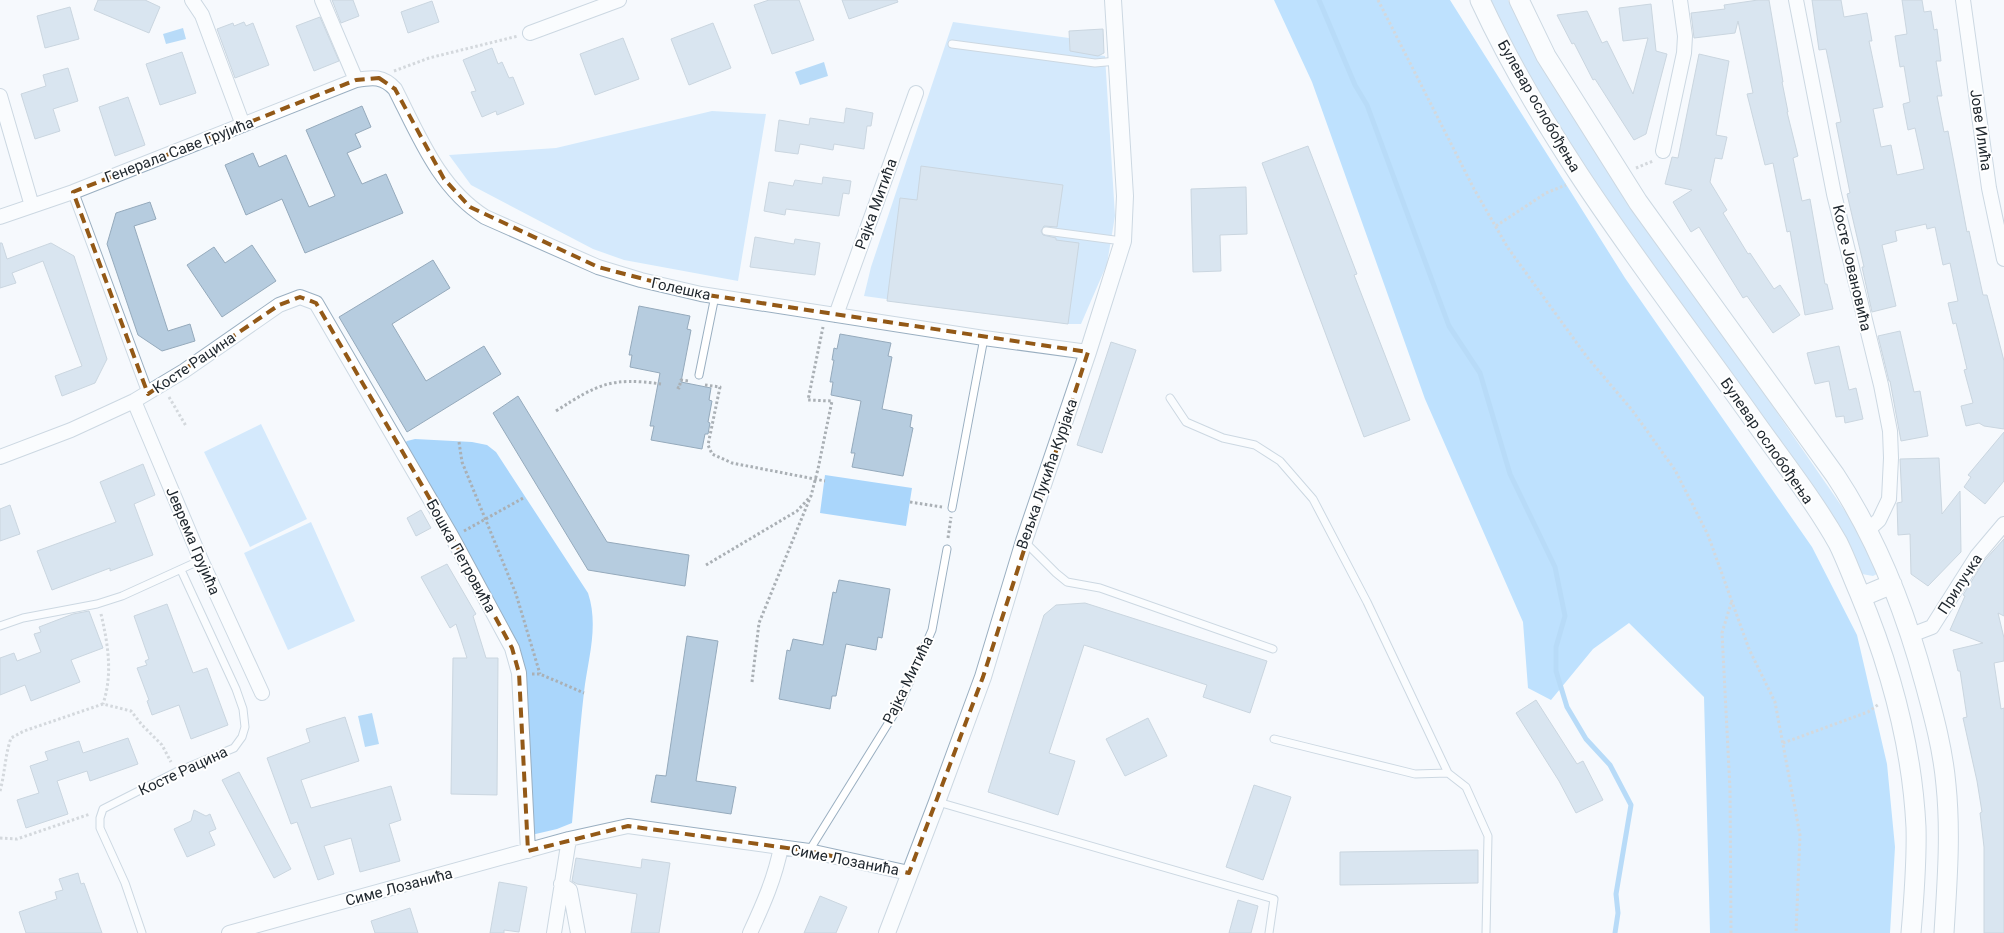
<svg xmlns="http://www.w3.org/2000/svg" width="2004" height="933" viewBox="0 0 2004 933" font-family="Roboto,sans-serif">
<rect width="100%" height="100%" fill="#f5f9fd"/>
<!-- green -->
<path fill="#aad6fb" d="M1488 0H1508L1541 63 1630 205 1727 340 1865 540 1879 568 1877 574 1873 576 1862 574 1852 552 1645 258 1546 109Z
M953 22 1069 38 1070 51 1105 56 1115 216 1107 264 1081 324H1068L864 296 871 267Z
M712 111 766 114 738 281 624 260 593 249 471 185 449 155 556 148Z
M261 424 307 519 250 547 204 452Z
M415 439 472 442 487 445 496 452 588 593C599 626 588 659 584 692 579 736 576 779 572 823L557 829 527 836 519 673 400 447 407 441Z
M825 475 912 488 906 526 820 513Z
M311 522 355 621 288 650 244 553Z"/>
<!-- forest -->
<path fill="#7ac4fe" d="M1274 0H1450L1625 278 1812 547 1857 635 1887 764 1895 847 1890 933H1710L1704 697 1629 623 1593 649 1551 700 1528 688 1523 622 1425 399 1312 82Z"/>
<!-- water -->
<path fill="#6eb7f1" d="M183 28 186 39 166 44 163 34Z
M824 62 828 76 800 85 795 72Z
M372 713 379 744 365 747 358 716Z"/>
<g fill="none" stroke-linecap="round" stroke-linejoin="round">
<!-- stream -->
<path stroke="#6eb7f1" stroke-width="5" d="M1319 0 1355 85 1367 105 1449 326 1480 373 1510 474 1555 567 1565 616 1556 647V671L1567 707 1586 739 1610 765 1631 805 1616 894 1618 913 1615 933"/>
</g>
<!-- building -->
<path fill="#b6ccdf" stroke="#95aabc" d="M98 0H145L160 7 149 33 94 10Z
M332 0H353L359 16 341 23Z
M769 0H799L814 40 772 54 754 5Z
M842 0H897L898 2 849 19Z
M1758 0H1769L1783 82H1782L1788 112H1787L1798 156 1793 158 1802 201 1810 199 1825 284H1827L1833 309 1805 315 1790 231 1787 232 1773 163 1765 165 1747 94 1753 93 1738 21 1735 33 1694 38 1691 13 1725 9 1724 5Z
M1812 0H1841L1844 17 1867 13 1872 41H1869L1883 107 1873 109 1881 147 1891 145 1897 175 1924 169 1915 128 1908 130 1903 104 1910 102 1904 66 1900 67 1895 36 1907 34 1902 0H1922L1924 12 1931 11 1934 30 1937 29 1941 61H1936L1942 96H1937L1944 132 1948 131 1967 232 1969 231 1983 295H1987L2004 361V429L1984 426 1979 423 1966 426 1961 406 1973 403 1964 370 1967 369 1956 323 1953 324 1948 303 1958 301 1950 263 1943 265 1935 227 1927 229 1926 224 1895 231 1897 241 1882 245 1896 306 1872 312 1862 267H1864L1847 194 1850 193 1836 123 1841 122 1826 49 1819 50Z
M432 1 439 22 408 33 401 12Z
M1651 4 1656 51 1667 54 1646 134 1634 140 1595 79 1593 80 1574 43 1572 44 1557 15 1587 11 1602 43 1607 41 1633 94 1648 38 1623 41 1619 8Z
M70 7 79 39 45 48 37 16Z
M320 17 339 61 314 71 296 26Z
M244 22 246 26 253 23 269 65 235 78 217 29 233 23 234 26Z
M713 23 731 68 689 85 671 39Z
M1103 29 1104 53 1098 56 1070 51 1069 31Z
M623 38 639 79 595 95 580 54Z
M492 48 498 64 502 62 509 78 513 77 524 104 497 115 496 111 482 117 471 92 476 91 463 60Z
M182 52 196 93 160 105 146 64Z
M1699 54 1729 61 1716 135 1727 137 1722 159 1715 158 1710 182 1727 210 1723 213 1748 254 1750 253 1774 289 1780 285 1800 315 1773 333 1747 296 1743 298 1699 227 1691 232 1673 202 1692 190 1665 184 1672 157 1678 158Z
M68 68 78 101 53 109 60 131 35 139 21 94 46 86 43 75Z
M128 97 145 145 115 156 99 107Z
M362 106 371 127 355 134 361 147 347 153 362 184 386 174 403 213 305 253 282 199 246 215 225 165 253 153 259 167 286 155 309 207 335 196 306 130Z
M846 108 873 113 871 126H867L864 149 834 144 833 150 800 144 798 154 775 151 779 120 809 125 810 118 844 123Z
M1308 146 1357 274 1354 275 1410 420 1364 437 1262 163Z
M921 166 1063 185 1057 227 1044 226 1041 231 1043 235 1056 238V240L1079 243 1068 324 887 301 900 198 917 200Z
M823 177 851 181 849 194 843 193 839 216 786 209 785 215 764 211 769 182 793 186 795 180 822 184Z
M1246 187 1247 234 1220 235 1221 271 1193 272 1191 189Z
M150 202 156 219 134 226 168 331 190 324 195 341 162 351 138 335 107 244 116 213Z
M755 237 794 244 795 239 820 243 815 275 750 267Z
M0 243H2L7 259 51 243 74 256 107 359 95 383 62 396 55 376 82 366 43 261 12 273 16 283 0 288Z
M252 245 276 281 222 317 187 265 214 247 225 263Z
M433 260 450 288 392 324 426 381 484 346 501 374 407 432 339 317Z
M639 306 690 316 687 329 691 330 681 382 711 388 709 400 712 401 708 422 710 423 708 434H705L702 449 651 440 654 426H650L660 373 630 367 632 355H629Z
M1900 331 1914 392 1920 391 1928 436 1901 441 1890 381H1889L1878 336Z
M840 334 891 343 888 356 892 357 882 409 912 415 910 427 913 428 903 476 852 467 855 453H851L861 401 831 395 833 382H830L834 360H832L834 348 837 349Z
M1111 342 1136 350 1102 453 1077 445Z
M1839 346 1849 390 1856 388 1863 419 1845 423 1844 416 1836 417 1829 381 1815 384 1807 353Z
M518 396 607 542 689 555 685 586 588 570 493 413Z
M2004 432V481L1985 504 1964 487 1971 477 1968 475Z
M1939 458 1942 514 1960 491 1961 552 1928 586 1911 574 1910 534 1898 535 1897 503 1902 502 1900 459Z
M143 464 155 495 134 504 153 555 110 571V568L52 590 37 551 116 522 100 482Z
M10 505 20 534 0 541V509Z
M421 510 431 528 416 536 407 518Z
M2004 539V616L1998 613 2004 638V661L1994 663 2001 709 2004 708V933H1984V847L1980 813 1982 812 1977 781 1963 718 1967 717 1960 671H1958L1953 650 1983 643 1950 630 1965 596 1963 595 1984 561Z
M447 564 476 614 473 616 486 658H498L497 795 451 794 453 658H467L456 624 450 628 421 577Z
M839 580 890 589 882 638 878 637 876 650 846 644 836 696H832L830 709 779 699 787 650 790 651 793 639 823 645 833 592 836 593Z
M1085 603 1267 661 1250 713 1203 697 1207 685 1084 645 1049 753 1075 761 1058 815 988 792 1044 615 1056 605Z
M167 604 193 673 207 668 228 725 191 739 179 705 152 715 147 701 149 700 137 668 147 665 145 661 149 659 134 616Z
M89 611 103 648 71 660 80 682 31 701 25 685 0 695V658L14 653 17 661 41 652 34 634 41 632 39 627 73 614Z
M687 636 718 641 696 781 736 787 731 814 651 802 656 775 666 776Z
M1536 700 1577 764 1583 761 1603 800 1576 813 1559 781 1516 713Z
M345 717 359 761 301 780 311 808 391 786 401 820 389 824 400 861 360 872 351 838 324 846 334 874 318 880 297 822 291 824 267 758 310 742 306 729Z
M1148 718 1167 756 1125 776 1106 739Z
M128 738 138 764 90 781 87 771 57 781 68 814 26 828 17 800 39 793 30 766 48 760 45 752 79 741 83 753Z
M239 772 291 869 274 878 222 780Z
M1254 785 1291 797 1263 880 1226 867Z
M194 810 206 816 210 814 216 829 209 832 215 845 187 857 174 829 191 821Z
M1478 850V883L1340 885V852Z
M576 858 641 868 642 859 670 863 659 933H631L637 894 577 884 572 881Z
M78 873 81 884 84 883 102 933H26L19 912 57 899 55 892 63 890 59 879Z
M499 882 527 887 519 932 504 930V933H490Z
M820 896 847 907 836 933H804Z
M1238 900 1258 906 1251 933H1229Z
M410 908 418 933H375L371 921Z"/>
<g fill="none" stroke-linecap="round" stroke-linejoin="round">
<defs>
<path id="service" d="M952 44 1095 63 1117 61
M1046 231 1122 241
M699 375 715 296
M1170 398 1186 422 1223 438 1255 445 1280 461 1313 499 1367 602 1448 773
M952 508 984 338
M1024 541 1056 573 1067 582 1100 588 1273 649
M0 626 23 618 97 604 122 596 201 560
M1274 739 1415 774 1448 773 1466 787 1488 836 1486 933
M938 802 1274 899 1269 933
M809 851 899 706 932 630 947 549
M142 933 125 883 100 828V818L103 809 176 772 234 748 242 737 245 727 243 709 236 689 181 570"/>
<path id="pedestrian" d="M73 192 148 394"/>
<path id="minor" d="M192 0 202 15 243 125
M322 0 356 80
M1796 0 1834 194 1881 385 1890 431 1891 458 1889 499 1879 520 1868 530
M1963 0 1989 188 2004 259
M530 33 619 0
M0 96 32 206
M1663 151 1684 53 1685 36 1680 0
M0 217 73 192 356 80C373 77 383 76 395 89 419 136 439 188 485 217L598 267 641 280 701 294 984 338 1088 352
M836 315 916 93
M134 401 201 560 262 693
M0 457 71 430 134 401 184 371 279 305 300 297 316 303 452 537 512 648 519 673 528 851
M1911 635 1932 627 1977 556 2004 524
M561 884 570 890 578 933
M229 933 569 839 628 826 809 851 909 873
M554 933 569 839
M750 933C763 905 775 878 781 847"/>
<path id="tertiary" d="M887 933 937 802 983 677 1024 541 1088 352 1123 241 1125 196 1113 0"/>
<path id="secondary" d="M1480 0C1549 149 1653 279 1748 412 1778 455 1812 497 1838 543 1846 559 1852 576 1859 592 1890 666 1912 746 1916 827 1917 862 1914 898 1911 933
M1519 0 1546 56 1638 202 1835 475C1878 540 1905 610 1925 684 1934 717 1943 750 1946 785 1951 834 1947 884 1944 933
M1861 597 1892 584"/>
</defs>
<!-- service casing -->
<use href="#service" stroke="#9aafc1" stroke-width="9"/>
<!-- pedestrian casing -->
<use href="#pedestrian" stroke="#9aafc1" stroke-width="12"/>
<!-- minor casing -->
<use href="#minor" stroke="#9aafc1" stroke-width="16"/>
<!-- tertiary casing -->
<use href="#tertiary" stroke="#9aafc1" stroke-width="18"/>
<!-- secondary casing -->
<use href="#secondary" stroke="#9aafc1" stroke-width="21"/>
<!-- path -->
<path stroke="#aab0b5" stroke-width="3" stroke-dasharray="2.5 2.5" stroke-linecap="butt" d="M1378 0 1474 189 1508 248 1587 357 1632 410 1675 470 1708 535 1749 649 1775 702 1800 835 1796 933
M394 71 429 58 518 36
M1636 168 1653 161
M1496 226 1546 193 1566 185
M705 385 720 387 708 445 712 454 732 463 825 481
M677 387 679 388 681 380 689 381
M169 397 186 426
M556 411C598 384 611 377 661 384
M459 442 462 462 516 594 540 674
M910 502 942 507
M464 531 525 497
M948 538 951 517
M706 565 797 511 811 496 818 469 832 401 808 400 823 327
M101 614C108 644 113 674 103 704
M532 674H540L584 693
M752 682 759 623 810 498
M1783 743 1868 712 1879 704
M0 791C5 773 5 755 11 738L24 731 103 704 131 711 142 725 162 745 171 762
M0 838 17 839 90 814
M1731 933 1730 789 1722 633 1732 600"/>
<!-- service -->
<use href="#service" stroke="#fff" stroke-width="7"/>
<!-- pedestrian -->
<use href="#pedestrian" stroke="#fff" stroke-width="10"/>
<!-- minor -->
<use href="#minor" stroke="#fff" stroke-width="14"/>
<!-- tertiary -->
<use href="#tertiary" stroke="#fff" stroke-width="16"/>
<!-- secondary -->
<use href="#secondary" stroke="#fff" stroke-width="19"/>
</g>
<!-- marked area -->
<path d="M0 0H2004V933H0ZM379 78 395 89 444 179 470 207 598 267 701 294 1088 352 983 677 909 873 809 851 628 826 528 851 519 673 512 648 452 537 316 303 300 297 279 305 148 394 73 192 356 80Z" fill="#f5f9fd" fill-opacity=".55" fill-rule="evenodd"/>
<path fill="none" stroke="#935917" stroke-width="4" stroke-dasharray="10 6" stroke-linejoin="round" d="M379 78 395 89 444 179 470 207 598 267 701 294 1088 352 983 677 909 873 809 851 628 826 528 851 519 673 512 648 452 537 316 303 300 297 279 305 148 394 73 192 356 80Z"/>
<g text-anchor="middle" stroke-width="4" stroke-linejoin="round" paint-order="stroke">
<!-- street labels -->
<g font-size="15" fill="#1e262d" stroke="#fff">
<text transform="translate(1539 106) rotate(60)" y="5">Булевар ослобођења</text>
<text transform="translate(1981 130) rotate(82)" y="5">Јове Илића</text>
<text transform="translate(179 150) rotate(-21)" y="5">Генерала Саве Грујића</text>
<text transform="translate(876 204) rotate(-70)" y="5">Рајка Митића</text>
<text transform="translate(1852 268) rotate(77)" y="5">Косте Јовановића</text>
<text transform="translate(681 289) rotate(12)" y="5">Голешка</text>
<text transform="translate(194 363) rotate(-34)" y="5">Косте Рацина</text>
<text transform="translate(1767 441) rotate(55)" y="5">Булевар ослобођења</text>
<text transform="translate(1047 474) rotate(-71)" y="5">Вељка Лукића Курјака</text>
<text transform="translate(193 541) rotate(67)" y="5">Јеврема Грујића</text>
<text transform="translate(461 556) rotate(61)" y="5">Бошка Петровића</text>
<text transform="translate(1960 584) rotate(-57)" y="5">Прилучка</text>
<text transform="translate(908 680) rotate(-64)" y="5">Рајка Митића</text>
<text transform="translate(183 771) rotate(-25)" y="5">Косте Рацина</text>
<text transform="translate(845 860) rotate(11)" y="5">Симе Лозанића</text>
<text transform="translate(399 887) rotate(-15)" y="5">Симе Лозанића</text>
</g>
</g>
</svg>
